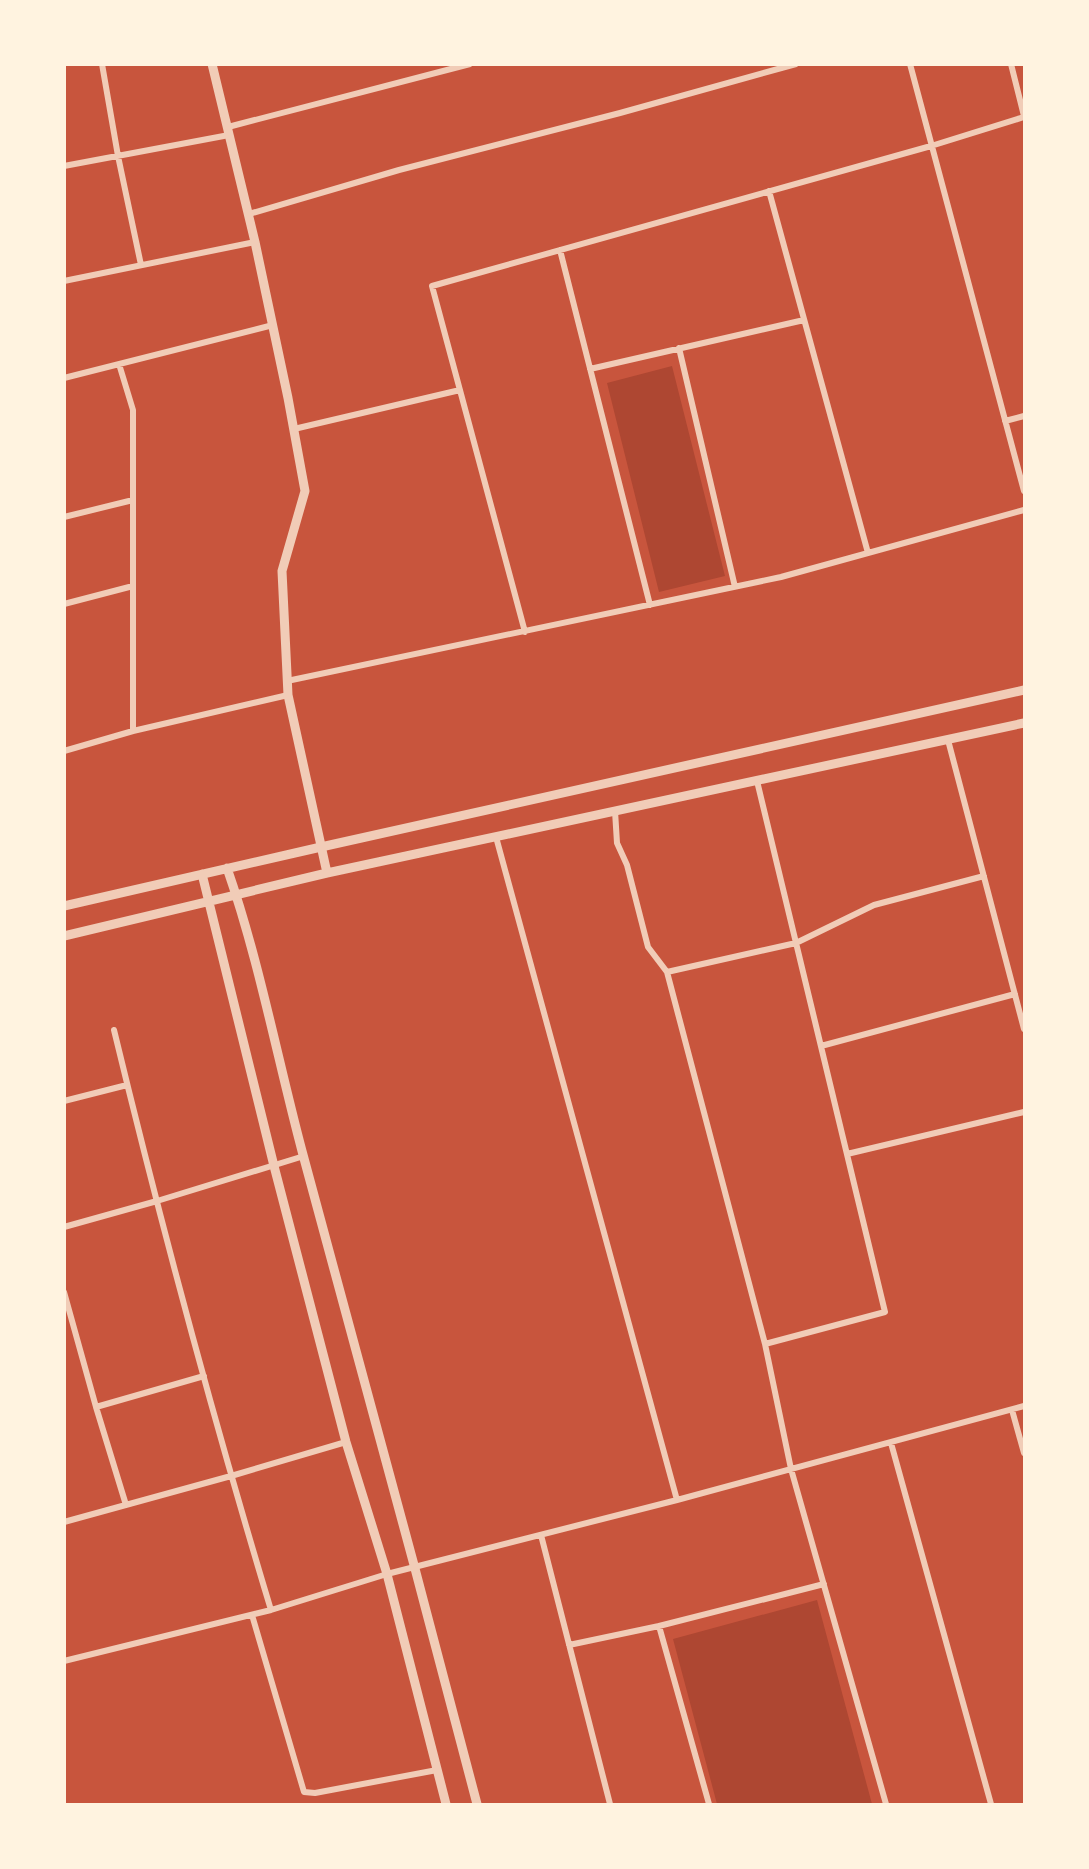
<svg xmlns="http://www.w3.org/2000/svg" width="1089" height="1869" viewBox="0 0 1089 1869" font-family="'Sofia Sans Condensed',sans-serif">
<rect width="100%" height="100%" fill="#c8553d"/>
<!-- green -->
<path fill="#ae4732" d="M672 366 725 576 659 592 607 383Z
M817 1600 872 1804H717L673 1639Z"/>
<g fill="none" stroke-linecap="round" stroke-linejoin="round">
<!-- minor -->
<path stroke="#f1ccb7" stroke-width="6" d="M102 64 118 156 141 265
M910 64 1024 491
M1011 64 1024 116
M228 127 470 64
M64 166 229 135
M769 191 868 553
M249 214 399 170 620 113 796 64
M560 250 650 605
M64 281 255 242
M679 348 735 587
M590 369 804 320
M64 378 273 325
M1005 421 1024 416
M294 429 460 390
M64 517 133 500
M64 604 133 586
M525 632 432 286 931 146 1024 117
M287 681 781 577 1024 510
M133 731 288 695
M948 740 1024 1029
M64 751 133 731V410L119 364
M757 781 885 1312 765 1344
M615 811 617 843 627 865 648 947 667 972
M496 837 677 1500
M114 1030C161 1224 213 1418 271 1610
M821 1046 1015 994
M64 1101 127 1085
M847 1154 1024 1112
M64 1227 157 1201 304 1156
M64 1292 96 1407 126 1505
M96 1407 204 1376
M1012 1410 1024 1453
M891 1443 991 1804
M64 1522 231 1476 346 1442
M541 1535 610 1804
M252 1615 304 1792 315 1793 437 1770
M659 1626 709 1804
M569 1645 659 1626 824 1584
M64 1661 271 1610 387 1574 677 1500 1024 1406
M886 1804 791 1469 765 1344 667 972 796 943 874 905 984 876"/>
<!-- tertiary -->
<path stroke="#f1ccb7" stroke-width="9" d="M212 64 255 242 288 398 305 491 282 571 288 695 327 873
M227 868C259 960 277 1057 302 1151 362 1368 420 1586 477 1804
M202 874 274 1166 346 1442 387 1574 446 1804
M64 906 321 847 1024 690
M64 936 327 873 1024 723"/>
</g>
<!-- border -->
<rect width="1089" height="1869" fill="none" stroke="#fff3e0" stroke-width="132"/>
</svg>
